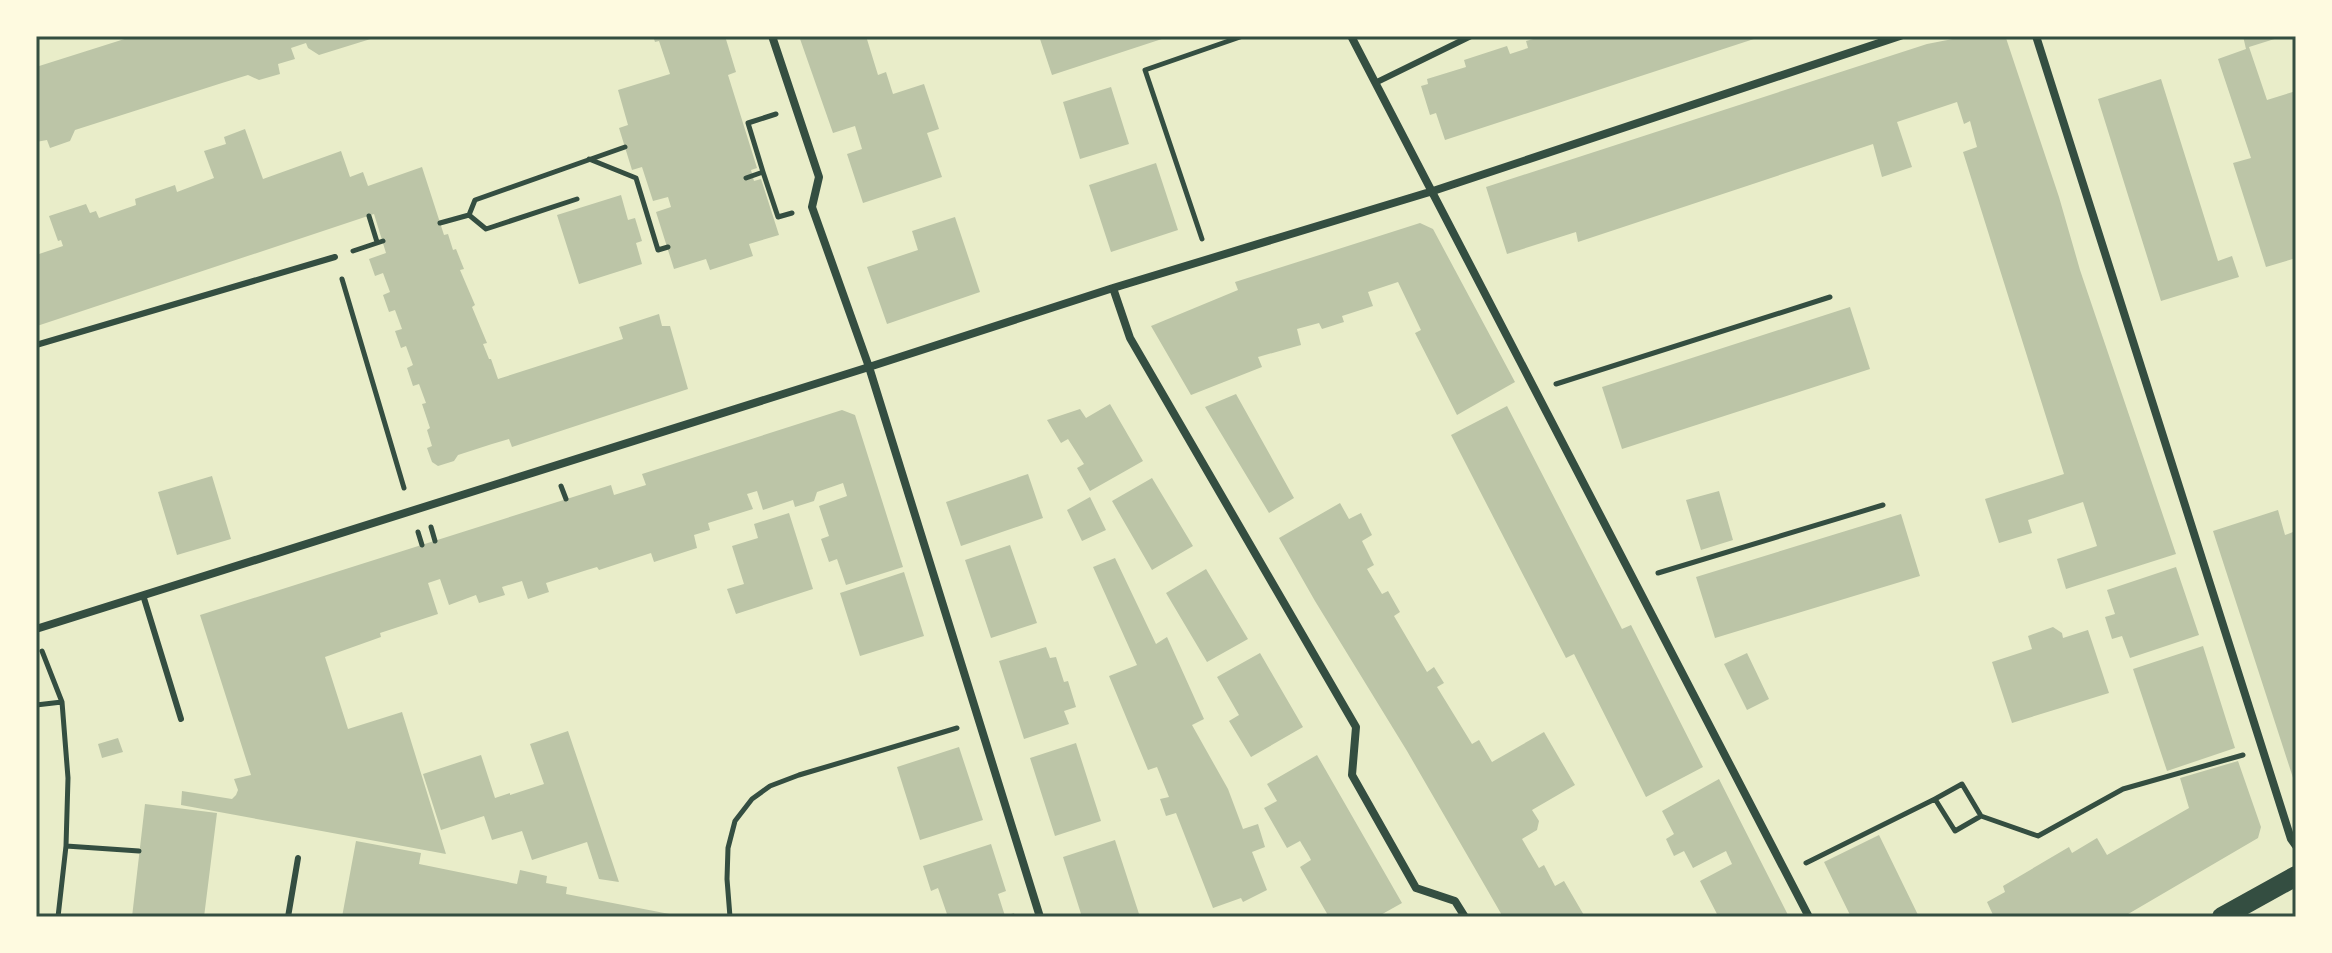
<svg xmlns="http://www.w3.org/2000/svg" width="2332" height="953" viewBox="0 0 2332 953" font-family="'Roboto Condensed',sans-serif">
<rect width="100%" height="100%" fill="#e9edc9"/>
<!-- building -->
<path fill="#bcc5a7" d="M134 36H377V37L319 55 308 48 306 43 291 48 295 59 278 64 280 74 259 80 248 75 222 83 75 130 70 141 50 148 47 140 36 142V67Z
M653 36H725L736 72 728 75 757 168 751 170 754 181 761 179 779 235 749 244 753 256 710 270 706 259 674 269 656 212 671 207 668 197 653 201 642 167 632 170 619 128 628 125 618 90 670 74 659 41 655 42Z
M799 36H866L878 75 886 72 893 94 924 84 939 129 927 133 942 177 863 203 847 154 862 149 855 126 833 133Z
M1039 36H1168V37L1052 75Z
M1544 36H1561L1562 39 1570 36 1760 37 1445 140 1436 113 1430 115 1421 86 1428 84 1427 79 1466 67 1464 60 1507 46 1510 54 1528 48 1526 41Z
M1968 36 2006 38 2059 197 2080 270 2176 554 2066 589 2057 559 2097 546 2083 502 2028 520 2032 533 1999 543 1985 499 2064 474 1963 152 1977 147 1970 121 1964 124 1957 102 1897 122 1912 167 1882 177 1873 144 1578 242 1576 232 1507 254 1486 187 1927 44Z
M2243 36H2284L2249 47 2267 100 2296 91V258L2266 267 2233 163 2251 158 2218 59 2246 49Z
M2161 79 2218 261 2232 256 2239 277 2161 301 2098 99Z
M1111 87 1129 144 1080 159 1063 102Z
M245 129 263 179 341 151 350 177 363 172 368 186 422 167 444 235 448 234 453 250 456 249 464 269 460 270 475 305 472 307 487 343 483 344 489 359H491L498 379 623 339 619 327 659 314 662 326H670L688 389 512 447 509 439 492 444 458 455 454 461 438 466 432 462 427 448 432 446 427 430 430 428 422 404 426 403 419 384 413 386 407 368 413 365 406 346 401 348 395 331 402 329 395 310 389 312 383 295 390 292 383 273 375 276 369 259 386 253 374 214 37 326 36 255 63 246 61 240 58 241 49 216 86 204 90 213 96 211 99 218 136 205 135 199 175 185 177 192 214 178 204 151 226 144 224 137Z
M1156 163 1178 230 1111 252 1089 185Z
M621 195 628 220 635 218 642 241 636 243 642 264 579 284 557 215Z
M955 217 980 292 887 324 867 267 918 250 912 231Z
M1420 223 1433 229 1515 382 1457 415 1415 333 1421 330 1398 282 1368 292 1373 306 1342 316 1344 322 1322 329 1319 323 1297 329 1301 345 1258 357 1262 367 1191 395 1151 326 1238 290 1235 282Z
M1850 307 1870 369 1622 449 1602 387Z
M1236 394 1294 498 1269 513 1205 407Z
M1110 404 1143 461 1090 491 1077 468 1084 464 1068 439 1061 443 1047 420 1080 409 1086 418Z
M1507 406 1622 629 1631 625 1703 767 1646 797 1574 654 1566 658 1451 435Z
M842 410 855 415 903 567 846 585 837 559 829 562 821 539 829 536 819 506 847 496 843 483 817 492 814 501 795 507 793 500 763 510 757 491 747 494 753 509 708 523 710 530 694 535 697 548 654 562 651 553 599 570 597 567 587 570 546 583 549 592 528 599 522 581 502 587 505 595 479 603 476 595 449 605 440 579 428 583 438 614 380 633 381 637 325 657 348 729 402 712 446 854 181 805 182 791 232 799 236 795 238 790 234 779 251 775 200 615 611 485 614 495 646 485 642 474Z
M1028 474 1043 518 961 546 946 502Z
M212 476 231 539 177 555 158 492Z
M1152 478 1193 546 1152 570 1112 501Z
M1719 491 1733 540 1701 550 1686 500Z
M1090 497 1106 530 1082 541 1067 510Z
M1340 503 1349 519 1361 513 1372 535 1362 541 1374 565 1367 569 1382 594 1388 591 1400 612 1394 616 1427 672 1434 667 1444 683 1437 687 1472 744 1479 740 1492 762 1544 732 1558 756 1575 785 1532 810 1539 821 1537 830 1522 839 1539 868 1544 865 1555 886 1564 881 1585 917H1503L1407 751 1315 601 1279 538Z
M2278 510 2285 535 2293 532 2296 543V566H2294L2296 572 2295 784 2213 531Z
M789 513 813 589 736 614 727 589 744 584 732 546 758 538 754 524Z
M1901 514 1920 576 1715 638 1696 577Z
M1010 545 1037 623 991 638 965 560Z
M1115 558 1156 644 1167 637 1204 719 1192 725 1228 789 1243 829 1258 824 1265 847 1252 852 1267 890 1243 902 1241 898 1213 908 1176 813 1166 816 1160 799 1169 797 1157 767 1148 770 1109 676 1137 665 1093 567Z
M2176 567 2199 635 2130 658 2122 636 2112 639 2105 617 2115 614 2107 590Z
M1206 569 1248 639 1207 662 1166 593Z
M904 572 924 636 860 656 840 593Z
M2053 627 2062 633 2063 638 2088 630 2109 693 2012 723 1992 662 2032 649 2028 636Z
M2203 646 2235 748 2167 771 2133 669Z
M1046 647 1050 658 1056 657 1064 682 1068 681 1076 707 1064 711 1069 724 1024 739 999 661Z
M1260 653 1303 727 1251 757 1229 721 1239 715 1217 677Z
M1747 653 1769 699 1747 710 1724 664Z
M568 731 619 882 599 879 587 842 532 860 522 831 492 840 484 816 441 830 423 774 481 755 495 798 510 793V795L544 784 530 744Z
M118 738 123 752 102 758 98 744Z
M1076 743 1101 821 1055 836 1030 758Z
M959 747 983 820 920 840 897 767Z
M1317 755 1402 903 1377 917H1329L1300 867 1311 860 1309 856 1300 841 1287 848 1264 808 1277 801 1267 784Z
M2238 761 2261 827 2258 838 2123 917H1994L1987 902 2005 892 2003 886 2069 847 2072 853 2097 838 2107 855 2189 808 2180 778Z
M1719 779 1756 852 1789 917H1710L1717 914 1700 881 1732 864 1726 851 1693 868 1684 851 1674 856 1666 839 1674 834 1662 811Z
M145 804 217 813 204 917H132Z
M1879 835 1919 917H1851L1824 862Z
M1115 840 1140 917H1082L1063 857Z
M356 841 421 853 419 864 517 884 520 870 547 876 546 883 567 887 566 894 685 917H342Z
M991 844 1006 891 998 894 1005 916 1014 913 1015 917H948L938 888 931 891 923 866Z"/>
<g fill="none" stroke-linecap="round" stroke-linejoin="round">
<!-- path -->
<path stroke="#344e41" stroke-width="5" d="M589 159 636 178 658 250 668 247
M763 172 748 123 776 114
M746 178 763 172 778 217 792 213
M469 215 475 200 625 147
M369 216 377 242
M440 223 469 215 486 229 577 199
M1202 239 1145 70 1243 36
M353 251 383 241
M342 279 404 488
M1556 384 1830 297
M561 486 566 499
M431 527 435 541
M418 532 422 545
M1658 573 1883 505
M42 651 62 702 68 778 66 846 58 917
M36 705 62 702
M1935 799 1962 784 1981 816
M66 846 139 851
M1806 863 1935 799 1955 831 1981 816 2038 836 2123 789 2243 755
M730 917 727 879 728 848 735 821 752 799 770 786 799 775 957 728"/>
<!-- service -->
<path stroke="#344e41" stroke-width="6" d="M1375 83 1471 36
M36 345 335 257
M143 595 181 719
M288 917 298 858"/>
<!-- minor -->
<path stroke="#344e41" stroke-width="8" d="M772 36 819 177 812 207 869 367 1040 917
M1351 36 1809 917
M2036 36 2291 839 2296 846
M1113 288 1130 338 1356 727 1352 775 1416 888 1455 901 1465 917
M36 629 869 367 1113 288 1433 191 1900 36"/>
<!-- primary -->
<path stroke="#344e41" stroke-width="20" d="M2222 917 2296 876"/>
</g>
<!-- border -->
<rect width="2332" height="953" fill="none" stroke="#fefae0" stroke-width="76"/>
<rect x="38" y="38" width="2256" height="877" fill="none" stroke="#344e41" stroke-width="3"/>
</svg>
